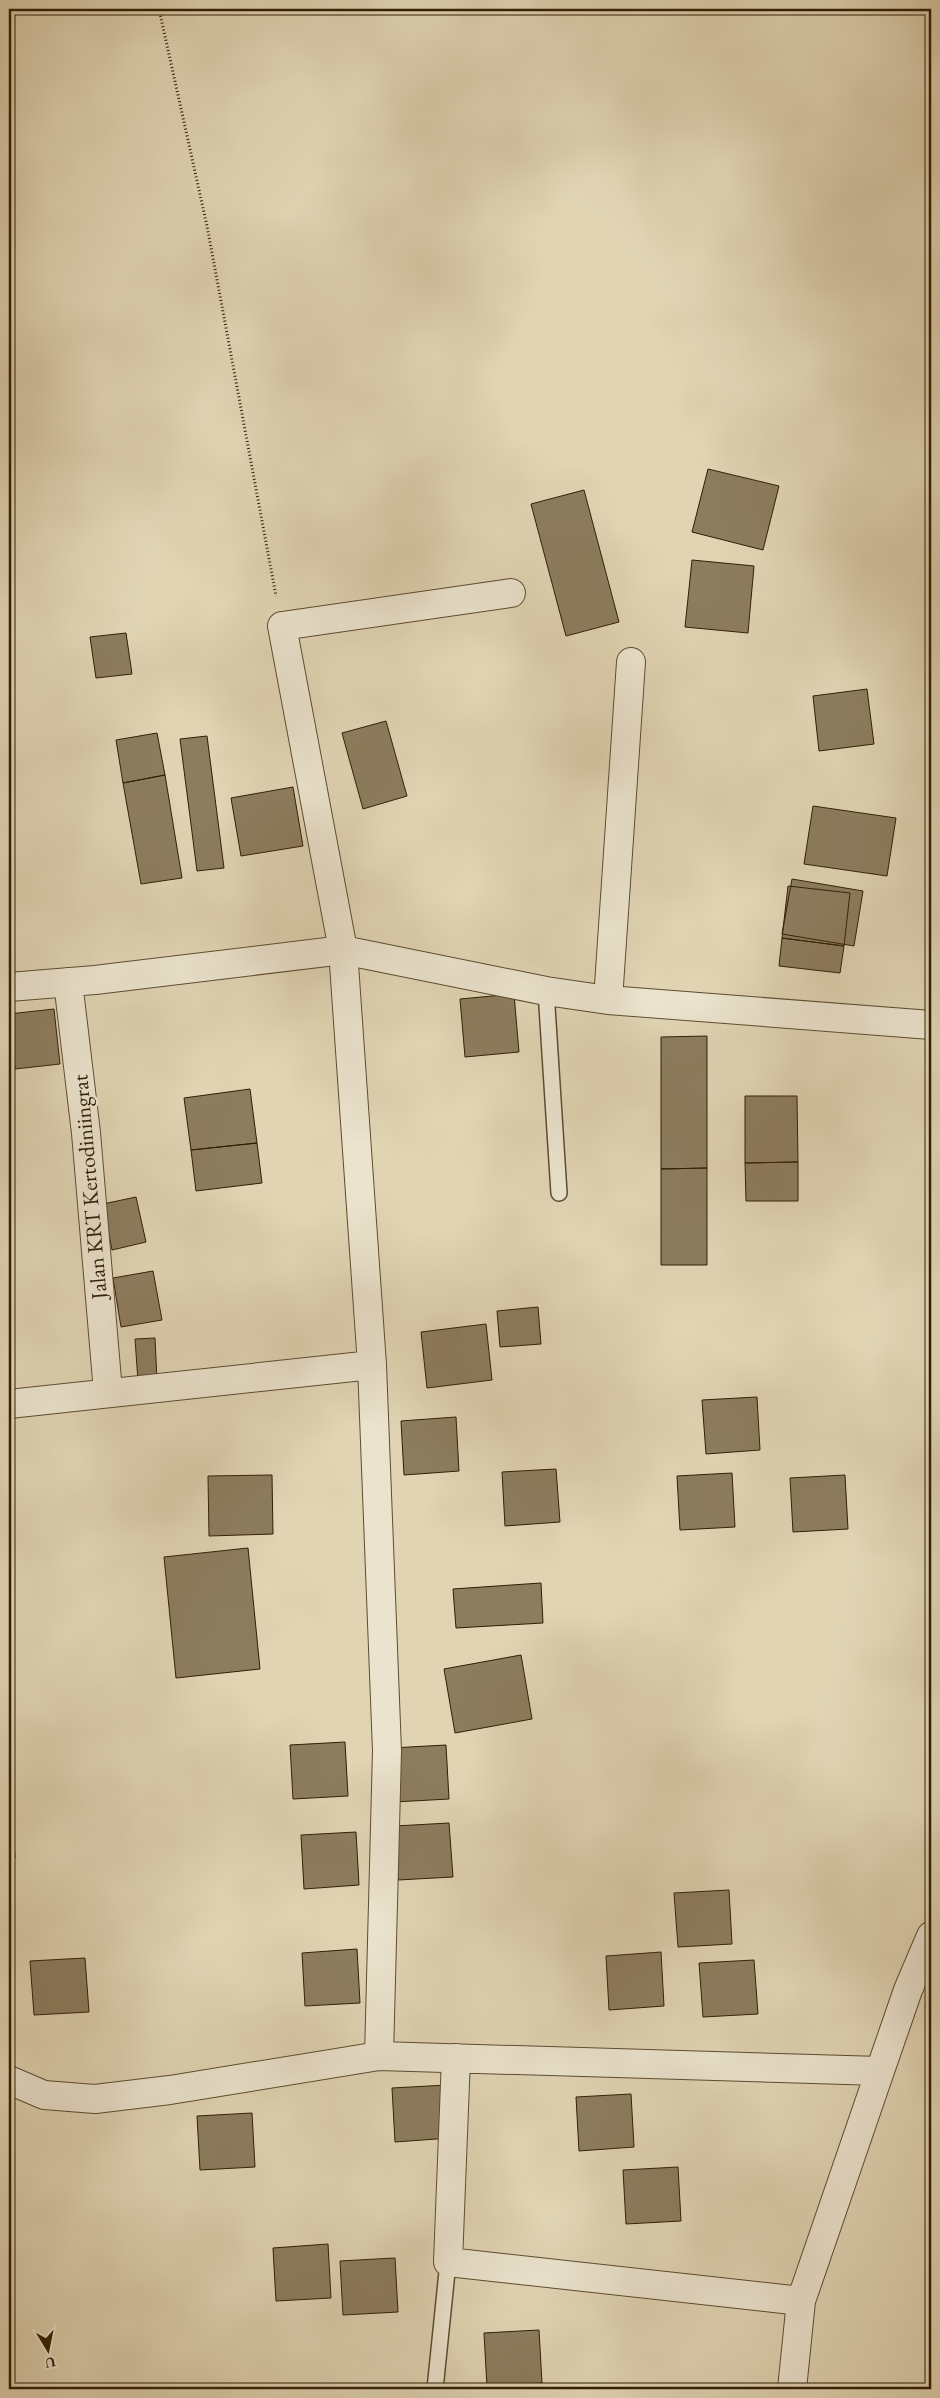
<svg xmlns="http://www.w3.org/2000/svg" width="940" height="2398" viewBox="0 0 940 2398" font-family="'EB Garamond',serif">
<rect width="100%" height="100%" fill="#e0d4b3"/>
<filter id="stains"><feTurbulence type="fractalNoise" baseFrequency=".004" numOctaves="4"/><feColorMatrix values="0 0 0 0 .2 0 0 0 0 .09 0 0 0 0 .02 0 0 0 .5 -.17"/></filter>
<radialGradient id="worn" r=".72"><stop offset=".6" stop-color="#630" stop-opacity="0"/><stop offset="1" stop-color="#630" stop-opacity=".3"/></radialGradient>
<!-- building -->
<path fill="#8c7d5f" stroke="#311e04" d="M708 469 779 486 763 550 692 532Z
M584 490 619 622 566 636 531 504Z
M692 560 754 566 748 633 685 627Z
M126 633 132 674 96 678 90 637Z
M867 689 874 744 819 751 813 696Z
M386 721 407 796 363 809 342 733Z
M157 733 165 775 123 783 116 740Z
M207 736 224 868 197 871 180 739Z
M165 775 182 878 141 884 123 783Z
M293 787 303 846 241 856 231 798Z
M813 806 896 818 887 876 804 864Z
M792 879 863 891 854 946 782 934Z
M788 886 850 893 844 946 782 938Z
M782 938 844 946 840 973 779 966Z
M514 994 519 1052 465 1057 460 999Z
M54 1009 60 1064 15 1069 9 1014Z
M707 1036V1168L661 1169V1037Z
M250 1089 257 1143 191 1150 184 1098Z
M745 1096H797L798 1162 745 1163Z
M257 1143 262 1183 196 1191 191 1150Z
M798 1162V1201H746L745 1163Z
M707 1168V1265H661V1169Z
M136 1197 146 1242 112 1250 103 1204Z
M153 1271 162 1320 121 1327 113 1278Z
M538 1307 541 1344 500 1347 497 1311Z
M486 1324 492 1380 427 1388 421 1332Z
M155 1338 157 1380 138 1381 135 1339Z
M757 1397 760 1450 706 1454 702 1400Z
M456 1417 459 1471 404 1475 401 1421Z
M556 1469 560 1522 505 1526 502 1472Z
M732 1473 735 1527 680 1530 677 1476Z
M272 1475 273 1534 209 1536 208 1476Z
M845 1475 848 1529 793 1532 790 1478Z
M248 1548 260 1669 176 1678 164 1557Z
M541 1583 543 1623 456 1628 453 1589Z
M521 1655 532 1719 455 1733 444 1669Z
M345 1742 348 1796 293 1799 290 1745Z
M446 1745 449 1799 394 1802 391 1748Z
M9 1804H12L15 1858H9Z
M449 1823 453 1877 398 1880 395 1826Z
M356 1832 359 1885 304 1889 301 1835Z
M729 1890 732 1944 678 1947 674 1893Z
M357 1949 360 2003 305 2006 302 1953Z
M661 1952 664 2006 609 2010 606 1956Z
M85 1958 89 2012 34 2015 30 1961Z
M754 1960 758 2014 703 2017 699 1963Z
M447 2085 450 2138 395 2142 392 2088Z
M631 2094 634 2147 579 2151 576 2097Z
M252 2113 255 2167 200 2170 197 2116Z
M678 2167 681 2221 626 2224 623 2170Z
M328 2244 331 2298 276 2301 273 2248Z
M395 2258 398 2312 343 2315 340 2261Z
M539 2330 542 2383 487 2387 484 2333Z"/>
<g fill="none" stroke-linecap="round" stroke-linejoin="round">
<defs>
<path id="lane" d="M546 991 559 1193
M435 2389 448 2262"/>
<path id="street" d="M68 982 86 1133 108 1392
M9 987 95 980 343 950 546 991 608 1000 931 1025
M608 1000 631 662
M9 1404 372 1365
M379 2056 387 1751 372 1365 343 950 282 626 511 593
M456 2058 448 2262 801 2301
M9 2080 44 2095 95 2099 170 2090 379 2056 880 2071 908 1990 931 1936
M792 2389 801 2301 880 2071"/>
</defs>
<!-- lane casing -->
<use href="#lane" stroke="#5d4c30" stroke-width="18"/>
<!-- street casing -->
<use href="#street" stroke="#5d4c30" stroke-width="30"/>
<!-- path -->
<path stroke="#311e04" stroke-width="3" stroke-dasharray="1 2.5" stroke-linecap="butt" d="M159 9 207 226 276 596"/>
<!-- lane -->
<use href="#lane" stroke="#ebe3ce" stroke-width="15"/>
<!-- street -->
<use href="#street" stroke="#ebe3ce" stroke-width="28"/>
</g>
<g text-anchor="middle" stroke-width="5" stroke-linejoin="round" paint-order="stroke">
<!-- street labels -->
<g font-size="22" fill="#311e04" stroke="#ebe3ce">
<text transform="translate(89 1187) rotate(-95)" y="8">Jalan KRT Kertodiniingrat</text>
</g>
</g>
<!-- margin -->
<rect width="940" height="2398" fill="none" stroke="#e0d4b3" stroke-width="30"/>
<rect x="10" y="10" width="920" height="2378" fill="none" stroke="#311e04" stroke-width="2.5"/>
<rect x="15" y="15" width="910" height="2368" fill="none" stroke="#311e04"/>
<!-- north arrow -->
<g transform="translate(48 2350) rotate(170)" stroke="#ebe3ce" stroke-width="4" paint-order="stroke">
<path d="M0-4L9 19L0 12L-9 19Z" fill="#311e04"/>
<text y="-8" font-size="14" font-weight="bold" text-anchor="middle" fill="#311e04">U</text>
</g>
<rect width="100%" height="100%" filter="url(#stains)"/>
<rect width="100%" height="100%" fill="url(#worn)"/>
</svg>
